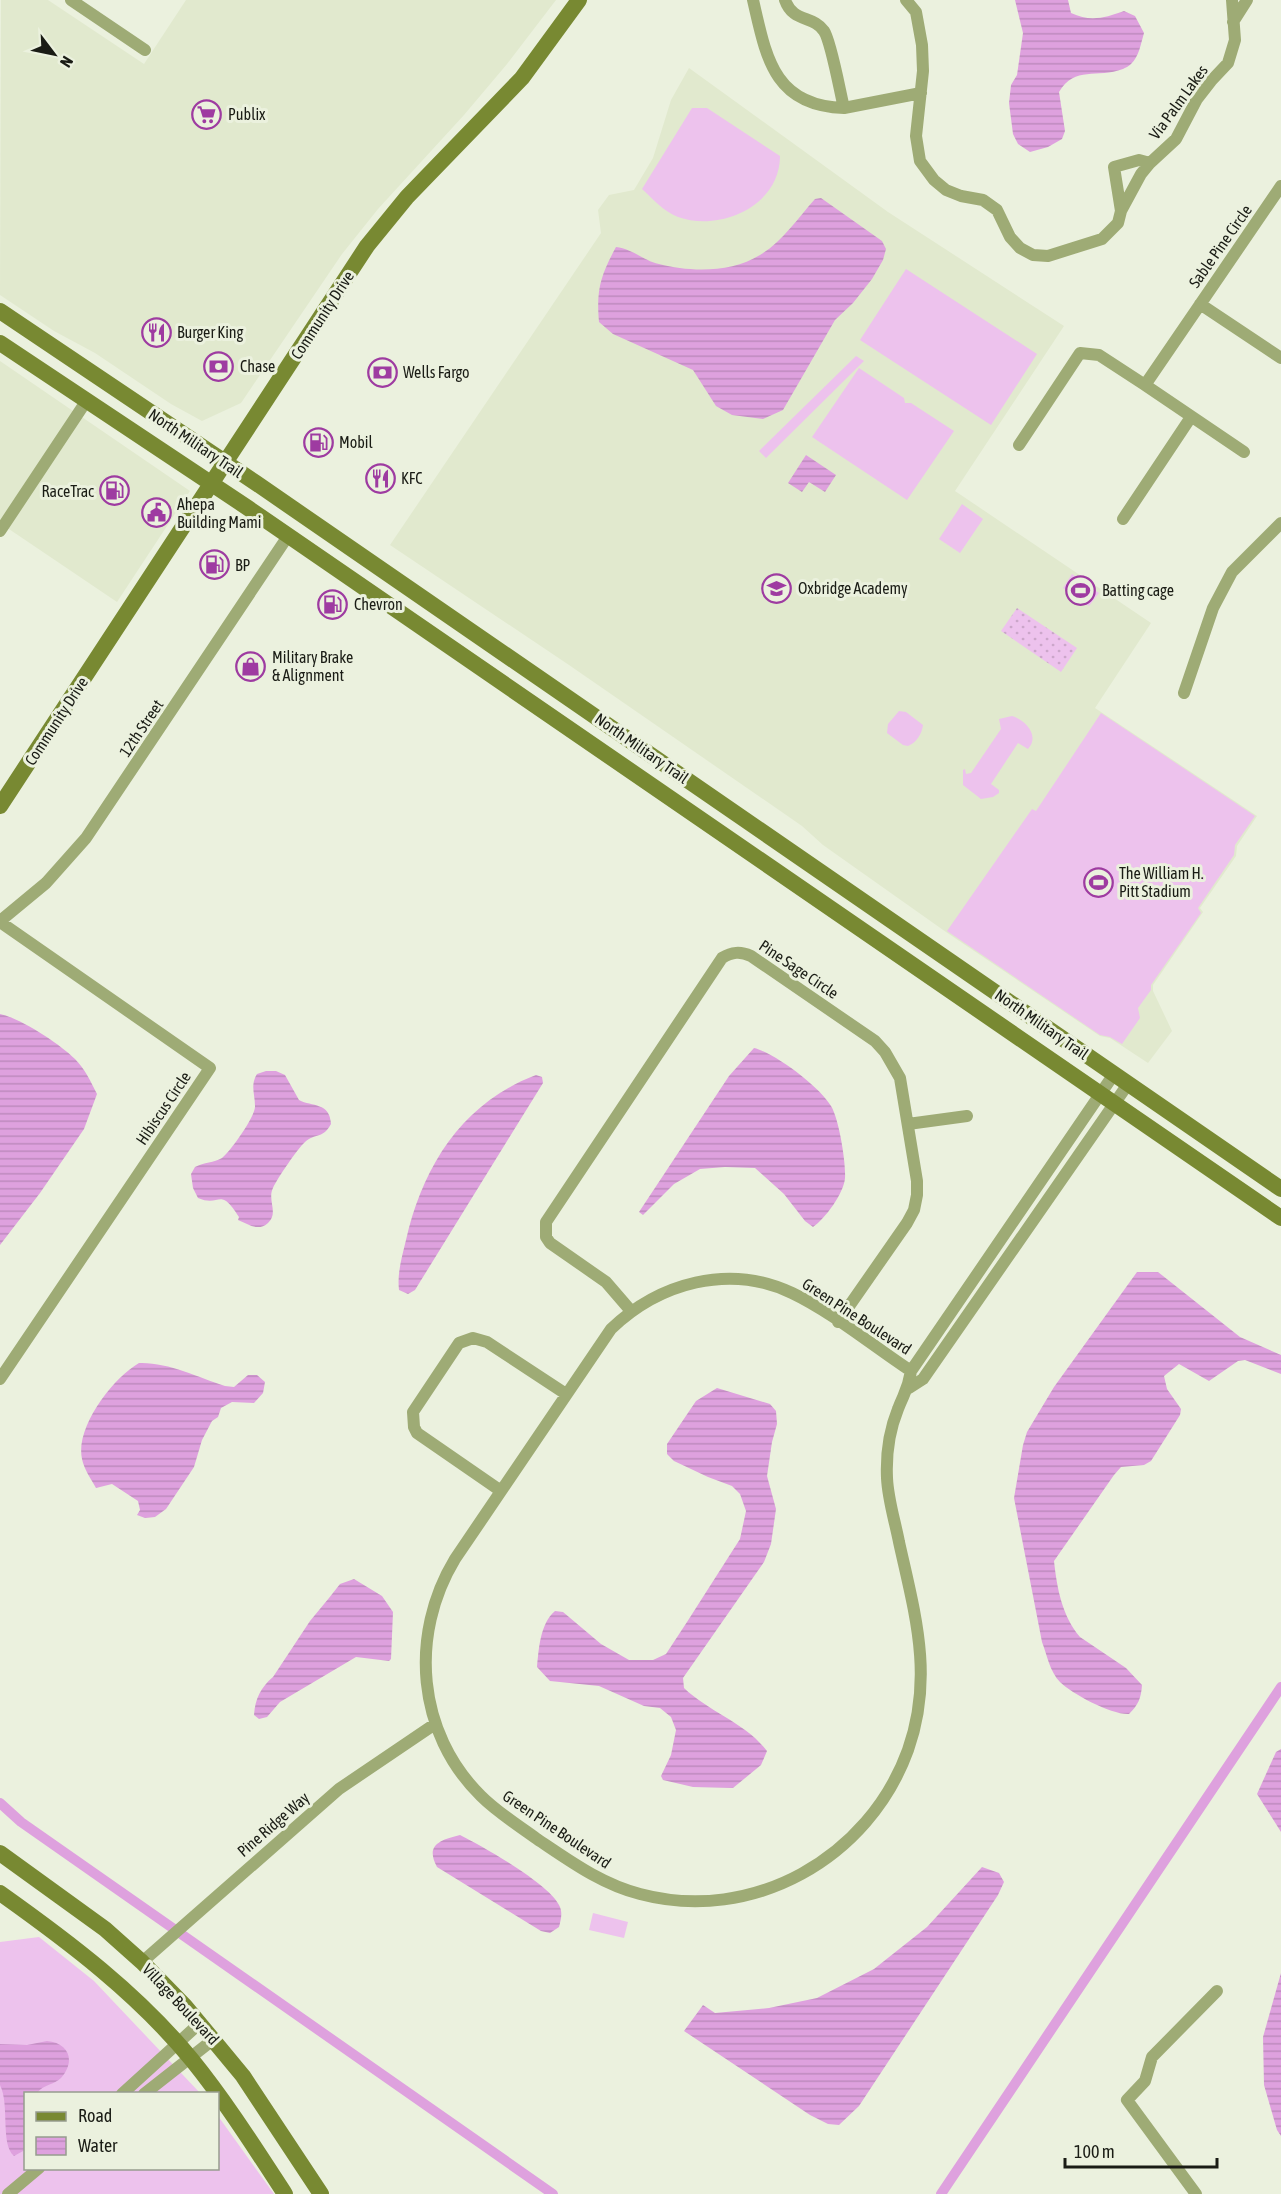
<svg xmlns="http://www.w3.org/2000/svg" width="1281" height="2194" viewBox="0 0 1281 2194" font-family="'Asap Condensed',sans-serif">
<defs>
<pattern id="park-dots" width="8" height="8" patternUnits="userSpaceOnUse" patternTransform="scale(1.5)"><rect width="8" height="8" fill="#edc2ed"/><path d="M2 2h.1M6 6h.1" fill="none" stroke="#cba6ca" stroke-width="1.8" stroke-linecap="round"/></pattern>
<pattern id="water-rules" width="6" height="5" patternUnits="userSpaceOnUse" patternTransform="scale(1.5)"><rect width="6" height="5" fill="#dea1de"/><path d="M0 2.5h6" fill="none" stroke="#be8abe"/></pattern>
</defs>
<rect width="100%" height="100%" fill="#ebf1de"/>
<!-- built -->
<path fill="#e1e9ce" d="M1 0H48L144 64 186 0H556L507 64 464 115 378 209 342 254 241 403 202 421 171 404 95 353 54 331 0 295Z
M689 68 888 212 1064 326 955 491 1151 623 1095 708 1257 816 1237 846 1236 856 1200 908 1203 912 1153 985V991L1172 1031 1148 1063 1110 1038 1100 1036 946 932 823 845 802 826 569 665 390 545 601 233 598 210 609 195 634 190 653 158 671 100Z
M0 361 190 491 117 602 0 523Z"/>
<!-- grass -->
<path fill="#edc2ed" d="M692 108H707L780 156C780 206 720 232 678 217 663 211 653 199 642 189Z
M906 269 1037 354 991 425 860 340Z
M856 356 864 361 766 458 759 451Z
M859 368 904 398 905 403H911L954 431 907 500 812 437Z
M962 504 983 519 960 553 939 539Z
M1072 574 1099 593 1089 606 1063 588Z
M899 711 906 712 923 725C922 734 916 743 908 746L903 745 887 733 888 724Z
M1101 713 1255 816 1235 845 1234 855 1198 908 1201 913 1151 985V990L1138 1008 1140 1018 1122 1044 1110 1037 1100 1035 947 931 1032 809 1036 811Z
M1012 716C1026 720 1040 736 1028 749L1018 743 991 784 999 790V793L993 797 981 799 963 785V770L965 769 966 774 971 773 1001 729 999 719Z
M593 1913 628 1922 624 1938 589 1930Z
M39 1937 94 1981 200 2093 26 2094V2168H218V2116L274 2194H0V1942Z"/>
<!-- park -->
<path fill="url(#park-dots)" d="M1017 608 1077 648 1061 672 1001 631Z"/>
<!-- water -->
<path fill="url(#water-rules)" d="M1015 0H1068L1071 13C1090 22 1105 18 1124 11L1135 16 1144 33C1141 43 1139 57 1131 64 1129 66 1125 68 1123 69 1097 79 1075 65 1059 92L1065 131 1062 139 1048 147 1030 152 1018 144 1013 134 1009 103 1011 85 1017 75 1023 33Z
M821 198 882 241 886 249 883 260 872 279 853 303 835 320 783 410 763 419 732 415 716 406 693 370 613 334 599 322C596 289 601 275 616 247 633 249 644 261 659 264 690 272 731 273 760 255 782 242 798 218 815 199Z
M806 455 836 475 825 492 809 482 802 492 788 483Z
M0 1014C20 1018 60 1044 75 1059 85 1069 91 1082 97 1094L84 1129 40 1193 0 1245Z
M754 1048C775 1053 820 1087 831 1106 839 1119 846 1162 845 1178 844 1193 825 1219 813 1227L805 1221 784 1194 755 1168 725 1167 700 1169 674 1184 643 1215 639 1212 729 1076Z
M266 1071H276L285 1075 299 1100C312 1107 330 1102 331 1124 323 1139 315 1133 305 1142 298 1148 277 1179 273 1188 267 1200 279 1213 268 1223 258 1232 248 1224 238 1220L239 1217C219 1185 221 1208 198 1198L193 1188 191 1174 195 1167C204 1162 214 1163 222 1158 230 1152 256 1116 255 1106 255 1094 250 1085 257 1074Z
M536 1075 542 1077 543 1083 415 1290 408 1294 399 1290C397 1273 402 1257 406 1240 423 1166 462 1103 536 1075Z
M1137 1272H1158L1240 1337 1281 1355V1374L1245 1360 1238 1361 1209 1381 1179 1364 1164 1376 1167 1389 1181 1409 1180 1415 1151 1461 1144 1465 1121 1467 1114 1475 1054 1561C1057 1588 1062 1616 1080 1637L1126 1668 1142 1685C1141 1699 1138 1705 1129 1714 1112 1715 1072 1694 1060 1682 1050 1672 1047 1655 1042 1642L1014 1498 1023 1445 1027 1432 1054 1387Z
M139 1363C168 1362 197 1377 225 1386L234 1387 248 1375H257L265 1382 263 1393 254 1403 232 1402 221 1408 218 1417 212 1421 202 1440 194 1467 166 1509 155 1517 145 1518 137 1515 140 1510 138 1501 112 1484 96 1488C91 1479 84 1469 82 1459 75 1427 113 1378 139 1363Z
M717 1388 770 1404 776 1411 777 1424 772 1442 767 1476 776 1509 771 1544 764 1562 683 1678 684 1688C709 1712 746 1723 767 1751L761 1765 733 1788 693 1787 663 1780 661 1776 671 1755 676 1730 671 1717 660 1708 644 1706 599 1686 550 1681 537 1667C539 1648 540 1624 555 1611L563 1612 601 1644 629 1660H653L666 1654 687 1622 740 1539 746 1511 740 1494 732 1486 708 1477 674 1461 667 1454V1444L696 1401Z
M354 1579 382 1596 393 1612 391 1659 389 1661 356 1657 280 1702 267 1717 259 1719 254 1715C255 1699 261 1687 273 1677L310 1621 329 1598 340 1584Z
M1281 1749V1832L1257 1794 1276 1752Z
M460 1835C482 1846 548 1883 559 1905 563 1912 561 1919 559 1927L550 1933 541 1931 437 1867C425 1845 440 1840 460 1835Z
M982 1867 999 1873 1004 1882 998 1895 859 2106 839 2125 828 2124 810 2115 684 2031 703 2005 715 2013 769 2008 817 1998 874 1969 927 1927Z
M1281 1973V2136L1277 2130 1264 2085 1263 2037Z
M47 2041C69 2043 76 2061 61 2078 54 2085 44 2084 37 2093L26 2094 25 2150 14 2156C0 2144 10 2105 0 2085V2044L27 2045Z"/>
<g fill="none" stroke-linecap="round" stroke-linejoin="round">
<!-- canal -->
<path stroke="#dea1de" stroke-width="10" d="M0 1803 21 1822 553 2194
M941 2194 1281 1687"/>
<!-- street -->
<path stroke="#9eab75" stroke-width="12" d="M71 0 145 50
M753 0C766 56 773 106 844 108 840 92 831 41 824 31 813 15 793 23 785 0
M906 0 916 12 922 45 923 71 916 136 920 161 934 180 946 190 961 196 983 200 997 210 1010 237 1020 248 1033 255 1048 256 1102 239 1118 223 1121 211 1141 174 1150 163 1176 139 1197 99 1211 81 1228 63 1235 40 1232 0
M1233 22 1247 0
M844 108 921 93
M1121 211 1114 167 1139 160 1150 163
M1200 304 1281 358
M1145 385 1244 452
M1019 445 1080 353 1099 355 1145 385 1281 186
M1123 519 1191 417
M0 531 87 400
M1184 693 1213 608 1232 572 1281 523
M0 921 46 883 86 838 288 536
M0 922 210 1068 0 1379
M908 1124 967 1116
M631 1311 606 1282 550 1243 546 1237V1222L722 958C732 952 740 951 751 956L875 1041 885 1052 900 1078 917 1181V1195L914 1210 907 1223 838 1322
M911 1371C873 1346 832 1312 792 1293 729 1263 659 1283 611 1329L455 1559C409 1635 417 1733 481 1796 498 1813 518 1825 537 1839 570 1861 601 1884 640 1894 753 1924 869 1858 908 1750 934 1677 915 1614 899 1542 895 1521 888 1500 887 1478 886 1455 889 1431 898 1409 904 1393 908 1390 911 1371L1114 1074
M909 1388 923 1379 1128 1084
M501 1491 417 1433 414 1427 413 1412 459 1343 473 1338 487 1342 566 1394
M142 1962 339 1789 435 1724
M122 2094 200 2023
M144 2094 214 2039
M8 2194 39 2168
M1196 2194 1127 2100 1145 2081 1152 2057 1217 1991"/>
<!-- secondary -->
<path stroke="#788932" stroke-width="16" d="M0 311 256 483 1281 1189
M0 343 248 508 1281 1218
M0 806 367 246 407 197 522 78 579 0
M0 1853 105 1929 142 1962 185 2006 243 2076 321 2194
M0 1893C69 1942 138 1994 192 2060 226 2102 255 2148 285 2194"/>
</g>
<!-- icons -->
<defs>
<symbol id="supermarket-ring" viewBox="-11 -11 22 22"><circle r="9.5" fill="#ebf1de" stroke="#9e3ba1" stroke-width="1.5"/><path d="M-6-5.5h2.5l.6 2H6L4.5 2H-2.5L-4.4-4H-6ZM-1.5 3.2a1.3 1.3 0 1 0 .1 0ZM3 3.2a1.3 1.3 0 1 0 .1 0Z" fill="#9e3ba1"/></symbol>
<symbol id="restaurant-ring" viewBox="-11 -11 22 22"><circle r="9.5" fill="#ebf1de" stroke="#9e3ba1" stroke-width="1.5"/><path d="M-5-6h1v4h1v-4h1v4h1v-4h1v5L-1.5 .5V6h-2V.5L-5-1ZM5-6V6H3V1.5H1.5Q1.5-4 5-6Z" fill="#9e3ba1"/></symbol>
<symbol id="bank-ring" viewBox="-11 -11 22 22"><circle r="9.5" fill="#ebf1de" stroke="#9e3ba1" stroke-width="1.5"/><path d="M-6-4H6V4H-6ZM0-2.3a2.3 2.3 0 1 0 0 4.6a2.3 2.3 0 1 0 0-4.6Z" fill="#9e3ba1"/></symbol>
<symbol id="fuel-ring" viewBox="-11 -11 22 22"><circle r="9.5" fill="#ebf1de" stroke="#9e3ba1" stroke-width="1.5"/><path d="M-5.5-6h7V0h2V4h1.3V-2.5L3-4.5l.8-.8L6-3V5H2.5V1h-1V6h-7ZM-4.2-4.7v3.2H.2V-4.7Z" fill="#9e3ba1"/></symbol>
<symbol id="civic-ring" viewBox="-11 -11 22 22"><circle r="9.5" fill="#ebf1de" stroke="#9e3ba1" stroke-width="1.5"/><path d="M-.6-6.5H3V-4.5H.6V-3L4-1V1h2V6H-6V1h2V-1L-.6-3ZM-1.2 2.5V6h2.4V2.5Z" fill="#9e3ba1"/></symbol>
<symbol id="school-ring" viewBox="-11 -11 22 22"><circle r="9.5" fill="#ebf1de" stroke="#9e3ba1" stroke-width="1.5"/><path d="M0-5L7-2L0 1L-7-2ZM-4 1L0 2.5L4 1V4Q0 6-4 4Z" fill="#9e3ba1"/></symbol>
<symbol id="stadium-ring" viewBox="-11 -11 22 22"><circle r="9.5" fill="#ebf1de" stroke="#9e3ba1" stroke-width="1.5"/><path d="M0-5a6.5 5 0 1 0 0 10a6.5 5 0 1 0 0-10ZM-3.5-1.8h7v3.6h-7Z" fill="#9e3ba1"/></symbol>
<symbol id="shop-ring" viewBox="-11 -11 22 22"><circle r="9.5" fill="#ebf1de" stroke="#9e3ba1" stroke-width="1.5"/><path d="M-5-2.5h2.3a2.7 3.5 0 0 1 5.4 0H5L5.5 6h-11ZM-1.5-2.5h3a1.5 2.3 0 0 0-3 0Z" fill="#9e3ba1"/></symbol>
</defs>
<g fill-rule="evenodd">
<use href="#supermarket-ring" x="190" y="98" width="33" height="33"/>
<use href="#restaurant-ring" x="140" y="316" width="33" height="33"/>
<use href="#bank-ring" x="202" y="350" width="33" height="33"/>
<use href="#bank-ring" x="366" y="356" width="33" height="33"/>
<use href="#fuel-ring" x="302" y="426" width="33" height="33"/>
<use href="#restaurant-ring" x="364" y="462" width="33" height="33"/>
<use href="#fuel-ring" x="98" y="474" width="33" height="33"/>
<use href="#civic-ring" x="140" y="496" width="33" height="33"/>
<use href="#fuel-ring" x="198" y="548" width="33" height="33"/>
<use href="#school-ring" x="760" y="572" width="33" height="33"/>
<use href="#stadium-ring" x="1064" y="574" width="33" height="33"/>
<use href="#fuel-ring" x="316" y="588" width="33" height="33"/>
<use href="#shop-ring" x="234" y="650" width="33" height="33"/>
<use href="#stadium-ring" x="1082" y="866" width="33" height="33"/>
</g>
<g text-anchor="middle" stroke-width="6" stroke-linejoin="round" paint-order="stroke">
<!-- street labels -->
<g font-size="16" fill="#1a1c15" stroke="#ebf1de">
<text transform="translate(1178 102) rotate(-54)" y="6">Via Palm Lakes</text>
<text transform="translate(1220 246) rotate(-55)" y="6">Sable Pine Circle</text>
<text transform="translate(322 315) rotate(-57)" y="6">Community Drive</text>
<text transform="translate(196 443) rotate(34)" y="6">North Military Trail</text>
<text transform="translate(56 721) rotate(-57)" y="6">Community Drive</text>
<text transform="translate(141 728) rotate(-56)" y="6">12th Street</text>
<text transform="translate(642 748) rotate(35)" y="6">North Military Trail</text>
<text transform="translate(799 969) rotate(34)" y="6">Pine Sage Circle</text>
<text transform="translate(1042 1024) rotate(35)" y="6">North Military Trail</text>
<text transform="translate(163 1108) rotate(-56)" y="6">Hibiscus Circle</text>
<text transform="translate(857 1316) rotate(33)" y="6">Green Pine Boulevard</text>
<text transform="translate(273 1824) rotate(-41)" y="6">Pine Ridge Way</text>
<text transform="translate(557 1829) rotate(34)" y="6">Green Pine Boulevard</text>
<text transform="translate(181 2004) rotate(47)" y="6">Village Boulevard</text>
</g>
<!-- poi labels -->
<g font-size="16" fill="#1a1c15" stroke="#ebf1de" text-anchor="start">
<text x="228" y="120">Publix</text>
<text x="177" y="338">Burger King</text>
<text x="240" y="372">Chase</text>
<text x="403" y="378">Wells Fargo</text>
<text x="339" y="448">Mobil</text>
<text x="401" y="484">KFC</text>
<text x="94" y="497" text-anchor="end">RaceTrac</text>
<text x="177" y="510">Ahepa<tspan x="177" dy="18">Building Mami</tspan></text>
<text x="235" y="571">BP</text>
<text x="798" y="594">Oxbridge Academy</text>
<text x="1102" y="596">Batting cage</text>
<text x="354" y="610">Chevron</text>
<text x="272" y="663">Military Brake<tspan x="272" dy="18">&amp; Alignment</tspan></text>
<text x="1119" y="879">The William H.<tspan x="1119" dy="18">Pitt Stadium</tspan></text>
</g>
</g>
<!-- legend -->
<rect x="24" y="2092" width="195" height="78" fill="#ebf1de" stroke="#979c8e" stroke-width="1.5"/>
<rect x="36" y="2112" width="30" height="9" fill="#788932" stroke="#979c8e" stroke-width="1.5"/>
<text x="78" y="2122" font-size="18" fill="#1a1c15">Road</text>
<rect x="36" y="2137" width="30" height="18" fill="url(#water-rules)" stroke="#979c8e" stroke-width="1.5"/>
<text x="78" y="2152" font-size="18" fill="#1a1c15">Water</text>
<!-- north arrow -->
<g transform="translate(54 54) rotate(122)" stroke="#ebf1de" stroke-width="4.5" paint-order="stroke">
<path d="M0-4.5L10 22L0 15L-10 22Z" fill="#1a1c15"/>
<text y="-9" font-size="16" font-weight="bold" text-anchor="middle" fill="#1a1c15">N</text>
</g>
<!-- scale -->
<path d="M1065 2158v9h152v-9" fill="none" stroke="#1a1c15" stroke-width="3"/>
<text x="1074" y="2158" font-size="18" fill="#1a1c15" stroke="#ebf1de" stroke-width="4.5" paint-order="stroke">100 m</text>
</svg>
